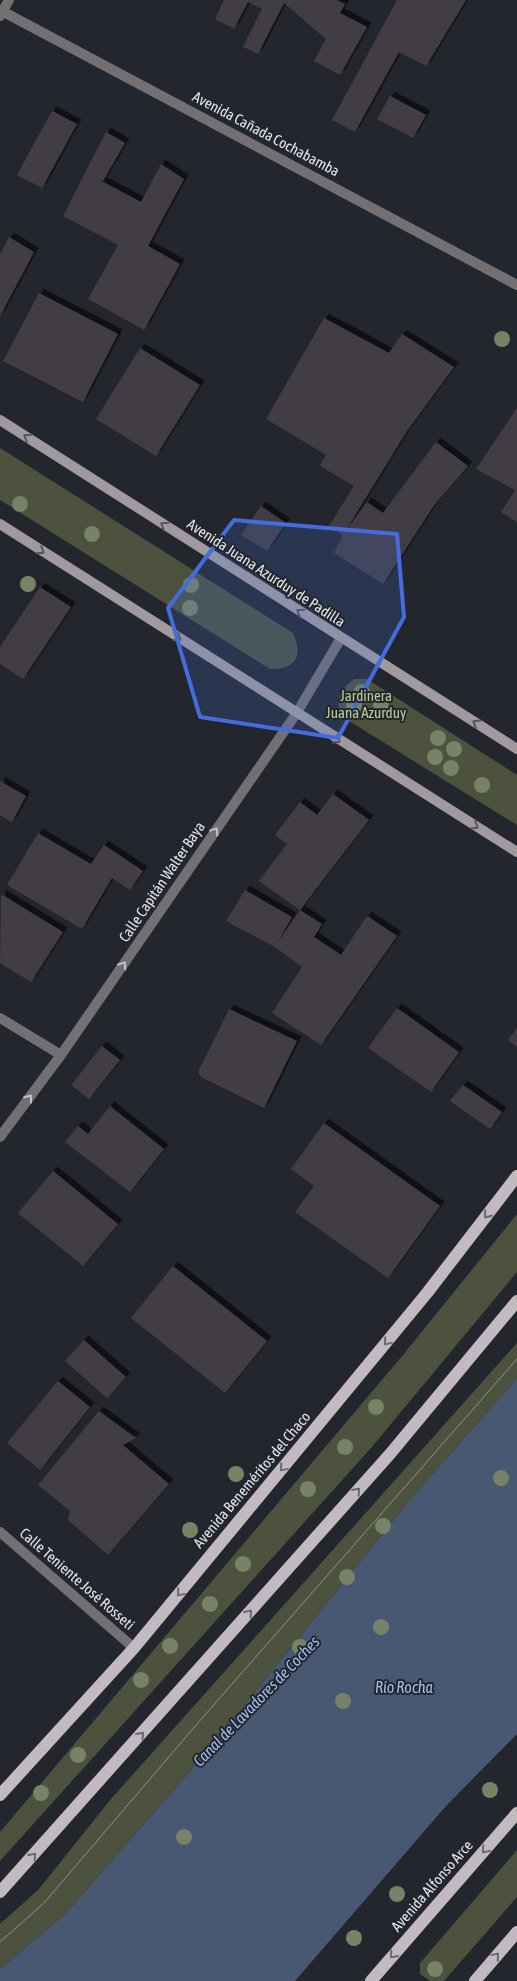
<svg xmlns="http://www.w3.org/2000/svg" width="517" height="1981" viewBox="0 0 517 1981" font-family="'Asap Condensed',sans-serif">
<defs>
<filter id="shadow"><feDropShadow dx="4.5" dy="-4.5" stdDeviation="0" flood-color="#0009"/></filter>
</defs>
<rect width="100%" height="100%" fill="#23272d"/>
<!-- green -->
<path fill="#4c523d" d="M0 448 293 633C304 656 295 670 270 669L0 500Z
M354 679H367L517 775V825L341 716C335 698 340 690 354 679Z
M517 1214V1272L371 1448 0 1861V1832L403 1355Z
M517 1343V1378L414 1495 200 1760 65 1914 0 1969V1924L39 1889 111 1799Z
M517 1850V1897L444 1981H430L420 1974V1963Z"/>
<!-- water -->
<path fill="#485772" d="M517 1378V1734L446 1806 295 1981H0V1969L65 1914 200 1760 414 1495Z"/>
<!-- building -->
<path fill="#433c42" filter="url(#shadow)" d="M224 0H337L345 4 340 13 367 27 340 75 314 61 326 39 284 3 258 54 243 47 262 9 248 2 234 29 215 19Z
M397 0H466L426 66 399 52 355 132 332 120Z
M390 96 426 115 413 138 377 119Z
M52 111 77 124 42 188 17 175Z
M106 132 125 143 103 181 94 177 141 202 161 164 184 179 148 246 180 264 144 330 88 299 118 245 63 216Z
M9 237 34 252 0 316V254Z
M39 293 118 334 83 402 3 361Z
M324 318 389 353 402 334 454 367 407 431 346 530 367 502 383 513 436 442 468 466 435 504 383 584 334 553 343 535 329 526 354 486 320 466 326 455 266 419Z
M140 348 200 385 156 456 96 419Z
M517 408V522L501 512 515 490 476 469Z
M261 506 286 523 267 551 241 535Z
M40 587 71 607 23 679 0 664V647Z
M0 781 26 796 12 822 0 815Z
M333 794 369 820 300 910 259 881 287 844 275 835 300 802 317 815Z
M38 833 91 864 104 845 143 871 130 890 112 878 82 929 7 885Z
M245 890 292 917 277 943 300 910 322 924 314 937 341 955 367 916 397 936 321 1045 272 1013 302 967 275 947 226 921Z
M1 894 63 932 31 982 0 963Z
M397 1008 459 1052 431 1092 368 1048Z
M229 1009 297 1041 264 1108 201 1077 198 1072Z
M517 1028V1047L508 1040Z
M102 1046 120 1060 89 1099 71 1085Z
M463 1085 502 1112 490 1129 450 1101Z
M110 1106 164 1149 130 1192 65 1142 78 1126 88 1134Z
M324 1123 440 1206 388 1278 295 1212 314 1186 291 1169Z
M53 1171 118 1224 83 1266 18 1213Z
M173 1266 267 1341 225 1393 131 1318Z
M84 1340 126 1377 107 1398 65 1361Z
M58 1381 90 1407 40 1470 7 1443Z
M99 1411 136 1438 123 1445 169 1484 108 1555 68 1520 70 1511 38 1485Z"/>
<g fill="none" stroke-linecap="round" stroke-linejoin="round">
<!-- service -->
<path stroke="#747072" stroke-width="10" d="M0 16 9 0"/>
<!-- minor -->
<path stroke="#747072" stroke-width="10" d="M0 10 517 285
M0 1018 61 1055
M0 1137 61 1055 296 714 341 638
M0 1532 134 1648"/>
<!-- secondary -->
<path stroke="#a19a9d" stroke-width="10" d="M0 420 517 749
M0 524 517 852"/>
<!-- primary -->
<path stroke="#c3babf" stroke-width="12" d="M0 1795 134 1648 427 1293 517 1176
M0 1892 390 1454 517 1301
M371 1981 517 1813
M475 1981 517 1932"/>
<!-- tram -->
<path stroke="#8e9196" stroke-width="1" d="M0 1942 44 1903 197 1724 517 1359"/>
</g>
<!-- trees -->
<g fill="#788266">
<circle cx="502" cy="339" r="8"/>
<circle cx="20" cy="504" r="8"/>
<circle cx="92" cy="534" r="8"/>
<circle cx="28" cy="584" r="8"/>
<circle cx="191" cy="585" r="8"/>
<circle cx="190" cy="608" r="8"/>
<circle cx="362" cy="692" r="8"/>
<circle cx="381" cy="705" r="8"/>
<circle cx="354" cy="706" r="8"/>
<circle cx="438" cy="738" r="8"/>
<circle cx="454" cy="749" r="8"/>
<circle cx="435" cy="757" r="8"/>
<circle cx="451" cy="768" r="8"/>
<circle cx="482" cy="785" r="8"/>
<circle cx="376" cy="1407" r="8"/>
<circle cx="345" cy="1447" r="8"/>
<circle cx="236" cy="1474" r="8"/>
<circle cx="501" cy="1478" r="8"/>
<circle cx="308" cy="1489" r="8"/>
<circle cx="383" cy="1526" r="8"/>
<circle cx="190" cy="1530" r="8"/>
<circle cx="243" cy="1564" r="8"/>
<circle cx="347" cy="1577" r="8"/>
<circle cx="210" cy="1604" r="8"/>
<circle cx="381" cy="1627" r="8"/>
<circle cx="170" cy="1646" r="8"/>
<circle cx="300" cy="1647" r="8"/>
<circle cx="141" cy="1680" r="8"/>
<circle cx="343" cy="1701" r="8"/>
<circle cx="78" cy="1755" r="8"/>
<circle cx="490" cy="1790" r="8"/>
<circle cx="41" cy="1793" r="8"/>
<circle cx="184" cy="1837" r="8"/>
<circle cx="397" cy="1894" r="8"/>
<circle cx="354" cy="1938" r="8"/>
<circle cx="435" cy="1969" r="8"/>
</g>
<!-- one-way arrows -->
<defs><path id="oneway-chevron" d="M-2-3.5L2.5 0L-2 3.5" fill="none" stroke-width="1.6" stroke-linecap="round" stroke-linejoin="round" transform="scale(1.25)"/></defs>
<g stroke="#55555a">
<use href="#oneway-chevron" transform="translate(27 437) rotate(-147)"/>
<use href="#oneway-chevron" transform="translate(164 525) rotate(-147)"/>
<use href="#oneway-chevron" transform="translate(41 551) rotate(33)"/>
<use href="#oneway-chevron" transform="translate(300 612) rotate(-147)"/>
<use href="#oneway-chevron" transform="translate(178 638) rotate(33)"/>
<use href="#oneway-chevron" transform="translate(476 723) rotate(-148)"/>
<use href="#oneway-chevron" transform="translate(337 740) rotate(32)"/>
<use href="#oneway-chevron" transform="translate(475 826) rotate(32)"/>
</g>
<g stroke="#c2c3c6">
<use href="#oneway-chevron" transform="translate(215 831) rotate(-56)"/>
<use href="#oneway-chevron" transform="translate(123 965) rotate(-56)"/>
<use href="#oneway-chevron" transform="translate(29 1098) rotate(-53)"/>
</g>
<g stroke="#6b696f">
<use href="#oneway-chevron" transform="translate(487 1215) rotate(128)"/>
<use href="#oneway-chevron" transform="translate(387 1342) rotate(130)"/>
<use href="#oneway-chevron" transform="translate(283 1468) rotate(130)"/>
<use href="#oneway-chevron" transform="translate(357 1491) rotate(-49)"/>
<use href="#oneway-chevron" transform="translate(180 1593) rotate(130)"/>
<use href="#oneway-chevron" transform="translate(249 1613) rotate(-49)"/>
<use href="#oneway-chevron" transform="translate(141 1735) rotate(-48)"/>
<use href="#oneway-chevron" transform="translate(485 1850) rotate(131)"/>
<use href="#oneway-chevron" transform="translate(33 1856) rotate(-48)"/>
<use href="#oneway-chevron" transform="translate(393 1955) rotate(131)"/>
<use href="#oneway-chevron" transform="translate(496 1956) rotate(-50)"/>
</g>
<!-- marked area -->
<path fill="#456cdc" fill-opacity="0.2" stroke="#456cdc" stroke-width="4" stroke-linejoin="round" d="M234 520 397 534 404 617 338 738 200 717 168 608Z"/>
<g text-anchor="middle" stroke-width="4" stroke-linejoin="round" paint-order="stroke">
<!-- street labels -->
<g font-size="15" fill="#e3e6ea" stroke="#23272d">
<text transform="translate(266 134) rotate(28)" y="5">Avenida Cañada Cochabamba</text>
<text transform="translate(266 573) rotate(33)" y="5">Avenida Juana Azurduy de Padilla</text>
<text transform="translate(162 882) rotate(-56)" y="5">Calle Capitán Walter Baya</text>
<text transform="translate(252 1480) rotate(-50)" y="5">Avenida Beneméritos del Chaco</text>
<text transform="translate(77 1579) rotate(41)" y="5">Calle Teniente José Rosseti</text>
<text transform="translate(432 1886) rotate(-49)" y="5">Avenida Alfonso Arce</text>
</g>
<!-- park labels -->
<g font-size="15" fill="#bdcc94" stroke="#23272d">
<text x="366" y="701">Jardinera<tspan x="366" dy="17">Juana Azurduy</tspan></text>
</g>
<!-- water labels -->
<g font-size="16" font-style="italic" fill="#a3bff1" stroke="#23272d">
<text x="404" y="1693">Río Rocha</text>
<text transform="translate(256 1701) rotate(-46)" y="6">Canal de Lavadores de Coches</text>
</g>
</g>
</svg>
